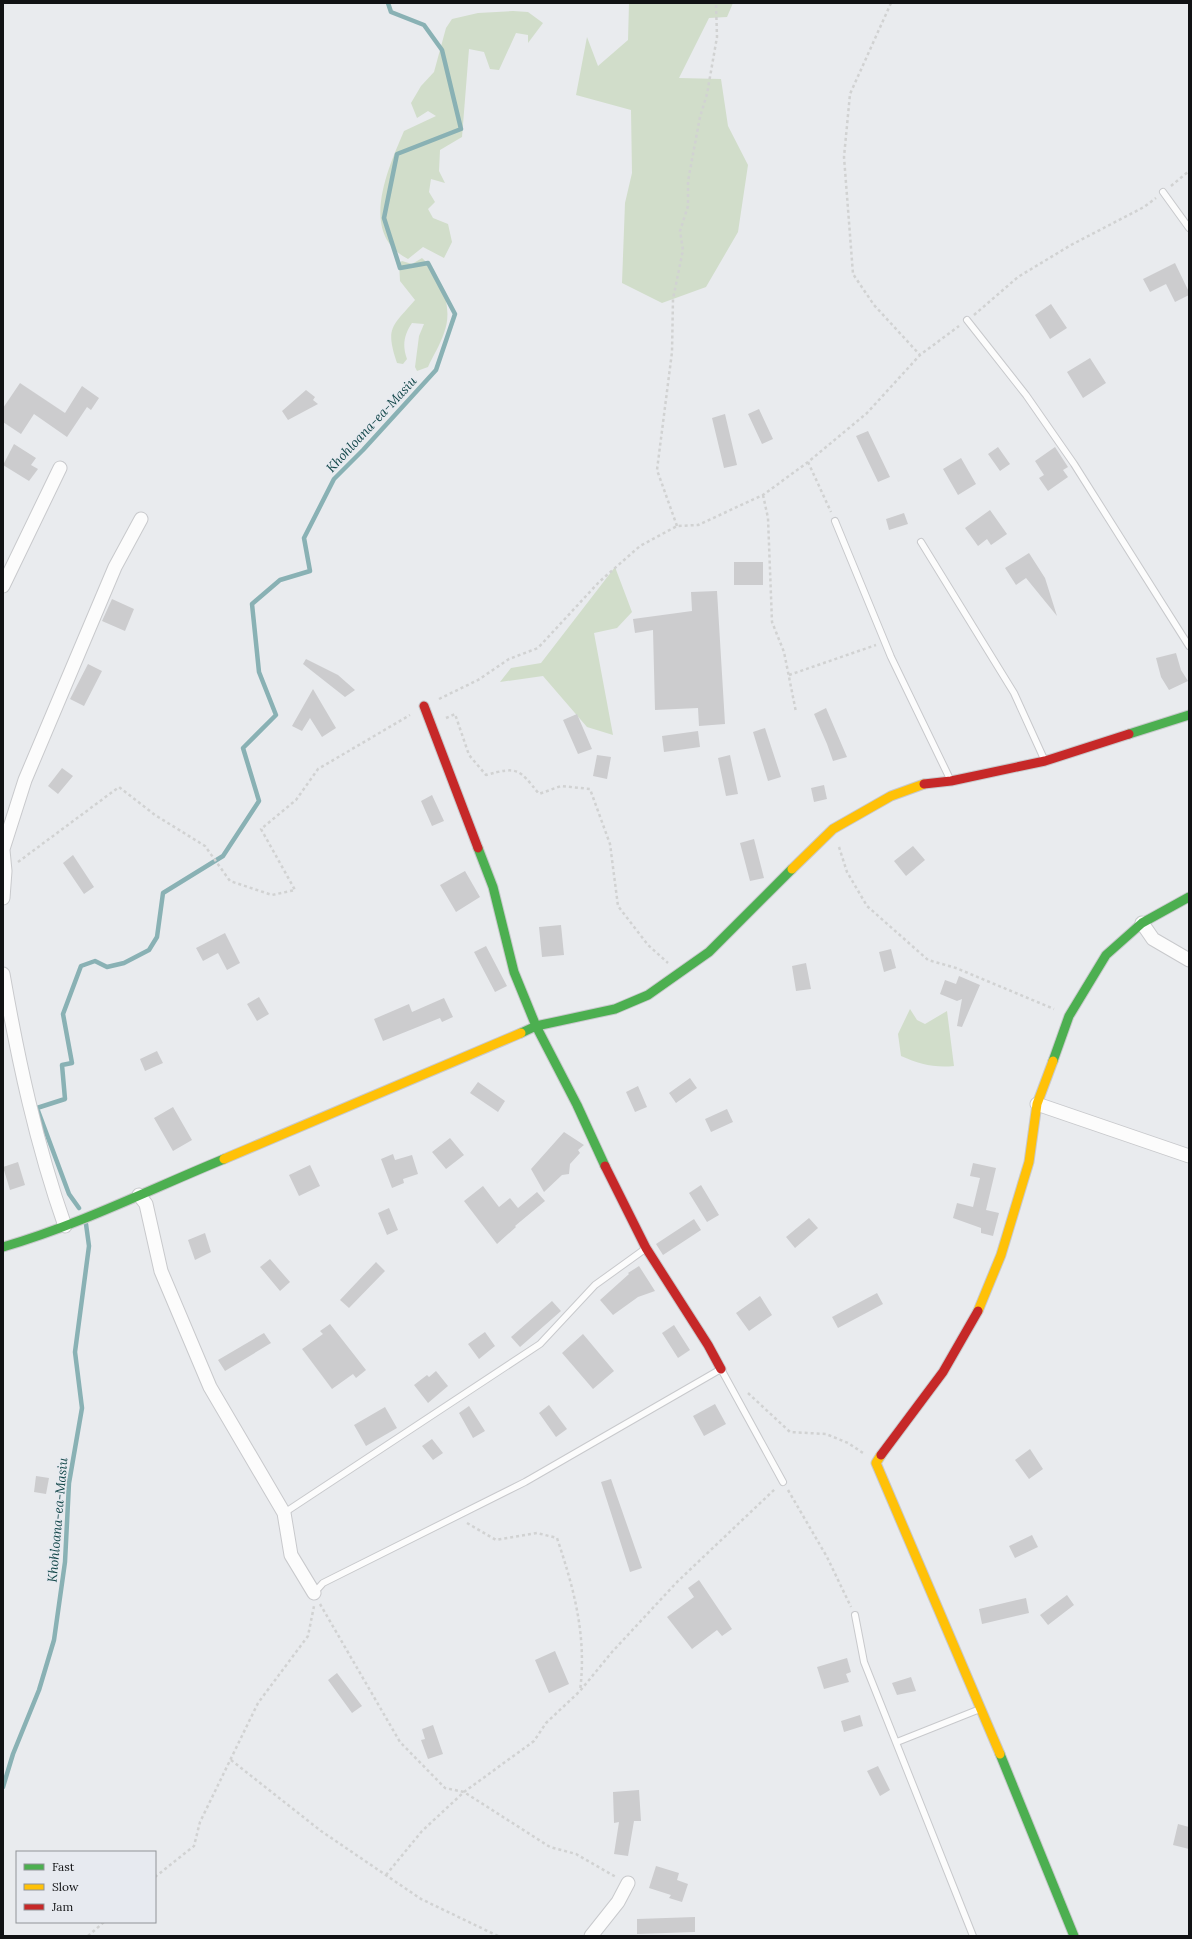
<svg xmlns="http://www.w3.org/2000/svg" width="1192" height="1939" viewBox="0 0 1192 1939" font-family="Lora,serif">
<rect width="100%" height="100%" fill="#e9ebee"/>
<!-- green -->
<path fill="#d1ddca" d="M629 3H733L727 17 709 18 679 78 721 79 728 126 748 165 738 232 706 287 662 303 622 283 625 203 632 173 631 110 576 95 587 37 598 66 628 40Z
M513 11 528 12 543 23 528 43V35L516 33 499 70 490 69 484 52 469 49 462 137 440 150 439 171 445 183 431 179 429 192 435 202 428 209 433 218 448 224 452 242 444 258 423 247 408 259C358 234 388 169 404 131L436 116 428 111 417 118 411 103 421 86 434 72 446 28 452 19 478 13Z
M422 258C441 275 454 308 444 333 440 345 433 356 428 367L417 371 415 367 419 336 424 324 412 323C404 335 402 345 407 359L403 364 397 363C385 327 392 327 415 300L400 281 399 263 402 261 412 264Z
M615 567 632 612 617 628 594 633 613 735 587 727 543 676 500 682 511 668 541 663Z
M910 1009 917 1020 925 1024 947 1011 954 1066C934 1068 919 1064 901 1056L898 1034Z"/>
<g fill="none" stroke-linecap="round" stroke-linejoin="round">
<!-- stream -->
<path stroke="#89b1b4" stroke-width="4.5" d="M79 1208 69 1194 37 1108 65 1099 62 1065 72 1063 63 1014 81 966 95 961 107 967 124 963 149 950 157 937 163 893 223 856 259 801 243 748 276 715 259 672 252 604 280 580 310 571 304 538 334 479 363 450 436 370 455 314 428 263 400 268 384 218 397 154 461 129 442 50 424 25 391 12 388 3
M3 1787 13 1754 39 1690 54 1640 65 1562 69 1483 82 1408 75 1352 89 1246 86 1224"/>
</g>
<!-- building -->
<path fill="#ccccce" d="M1175 263 1189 292V295L1175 302 1166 284 1150 292 1143 279Z
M1051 304 1067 328 1050 339 1035 315Z
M1090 358 1106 383 1083 398 1067 372Z
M20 383 65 413 82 386 99 398 91 410 87 407 67 437 34 414 21 434 3 422V408Z
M306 390 315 397 313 400 318 404 288 420 282 411Z
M759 409 773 439 762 444 748 414Z
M725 414 737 465 724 468 712 418Z
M868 431 890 477 878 482 856 436Z
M14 444 36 458 31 465 38 469 29 481 3 465Z
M998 447 1010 464 1000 471 988 454Z
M1055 447 1068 467 1063 470 1068 477 1048 491 1039 478 1044 475 1035 461Z
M961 458 976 484 958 495 943 469Z
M990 510 1007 534 991 545 987 539 978 546 965 528Z
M904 513 908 524 889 530 886 519Z
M1029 553 1045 578 1057 616 1026 578 1016 585 1005 568Z
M734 562H763V585H734Z
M717 591 725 724 699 726 698 708 655 710 653 630 635 633 633 619 692 611 691 592Z
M112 599 134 609 125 631 102 621Z
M1176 653 1181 670 1188 681 1169 690 1161 677 1156 658Z
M306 659 338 675 355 690 345 697 303 664Z
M88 664 102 671 84 706 70 699Z
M313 689 336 728 322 737 310 718 302 731 292 726Z
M826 708 847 757 833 761 827 744 814 714Z
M577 714 592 749 578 754 563 720Z
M765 728 781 777 768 781 753 732Z
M698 731 700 747 664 752 662 736Z
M597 755 611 757 607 779 593 776Z
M730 755 738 794 726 796 718 758Z
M62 768 73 776 58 794 48 786Z
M824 785 827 799 814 802 811 788Z
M432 795 444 821 432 826 421 801Z
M754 839 764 878 750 881 740 843Z
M913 846 925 860 906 876 894 861Z
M73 855 94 887 84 894 63 863Z
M465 871 480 897 456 912 440 885Z
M561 925 564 955 542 957 539 927Z
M225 933 240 963 227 970 218 953 203 961 196 948Z
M486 946 507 986 495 992 474 952Z
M891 949 896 968 884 972 879 952Z
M806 963 811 989 796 991 792 966Z
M959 976 980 985 962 1027 957 1026 962 999 957 1001 940 994 945 980 956 984Z
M259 997 269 1014 257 1021 247 1004Z
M444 998 453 1017 442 1022 440 1018 383 1041 374 1019 409 1004 412 1012Z
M157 1051 163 1063 145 1071 140 1059Z
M690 1078 697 1088 676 1103 669 1093Z
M478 1082 505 1101 498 1112 470 1093Z
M638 1086 647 1107 635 1112 626 1092Z
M173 1107 192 1140 173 1151 154 1118Z
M727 1109 733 1122 711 1132 705 1119Z
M564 1132 584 1145 578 1150 580 1153 570 1164 569 1174 562 1175 544 1192 531 1169Z
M450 1138 464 1155 446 1169 432 1152Z
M393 1154 395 1160 412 1155 418 1174 403 1179 404 1183 392 1188 381 1159Z
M18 1162 25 1185 10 1190 3 1167Z
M973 1163 996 1168 986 1210 999 1213 993 1236 981 1233V1228L953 1218 957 1203 973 1207 980 1178 970 1176Z
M310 1165 320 1186 299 1196 289 1175Z
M701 1185 719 1215 707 1222 689 1193Z
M483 1186 499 1207 510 1198 518 1208 537 1192 545 1201 515 1226 516 1227 497 1244 464 1201Z
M389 1208 398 1230 387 1235 378 1213Z
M809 1218 818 1228 795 1248 786 1237Z
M694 1219 701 1230 663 1255 656 1244Z
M205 1233 211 1252 195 1260 188 1240Z
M270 1259 290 1282 280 1291 260 1267Z
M376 1262 385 1271 349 1308 340 1300Z
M639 1266 655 1291 638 1297 613 1315 600 1300 629 1274 628 1273Z
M877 1293 883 1304 838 1328 832 1317Z
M760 1296 772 1315 749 1331 736 1313Z
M552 1301 561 1311 520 1347 511 1337Z
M330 1324 366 1370 356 1378 353 1374 332 1389 302 1349 323 1334 320 1331Z
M674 1325 690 1350 678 1358 662 1333Z
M485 1332 495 1346 479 1359 468 1344Z
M264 1333 271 1343 225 1371 218 1360Z
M583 1334 614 1371 593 1389 562 1353Z
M436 1371 448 1386 428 1403 414 1385 427 1375 429 1377Z
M715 1404 726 1424 704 1436 693 1416Z
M549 1405 567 1429 556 1437 539 1413Z
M469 1406 485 1431 473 1438 459 1413Z
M385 1407 397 1428 366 1446 354 1425Z
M432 1439 443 1453 433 1460 422 1446Z
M1030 1449 1043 1469 1029 1479 1015 1460Z
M36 1476 49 1478 46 1494 34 1492Z
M611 1479 642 1568 630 1572 601 1482Z
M1032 1535 1038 1547 1015 1558 1009 1546Z
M699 1580 732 1629 722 1636 717 1630 692 1649 667 1617 694 1597 688 1588Z
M1067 1595 1074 1605 1048 1625 1040 1615Z
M1026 1598 1029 1613 982 1624 979 1609Z
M555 1651 569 1684 549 1693 535 1660Z
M847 1658 851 1672 846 1674 849 1682 824 1689 817 1667Z
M337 1673 362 1706 352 1713 328 1680Z
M911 1677 916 1691 897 1695 892 1683Z
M860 1715 863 1726 844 1732 841 1721Z
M433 1725 443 1754 428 1759 421 1740 425 1739 422 1729Z
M878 1766 890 1790 880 1796 867 1771Z
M639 1790 641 1821H634L628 1856 614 1854 619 1822 614 1823 613 1792Z
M1178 1824 1189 1827V1849L1173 1845Z
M656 1866 679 1873 677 1880 688 1884 682 1902 669 1898 671 1895 649 1888Z
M695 1917V1932L637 1934V1919Z"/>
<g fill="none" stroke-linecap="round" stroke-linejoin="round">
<defs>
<path id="lane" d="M1163 192 1189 228
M967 320 1026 395 1074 464 1189 646
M835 521 891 657 950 779
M921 542 1014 693 1044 759
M284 1513 540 1344 595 1285 645 1249
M314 1593 323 1583 525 1482 721 1369 783 1482
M855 1615 864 1662 973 1936
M897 1742 980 1709"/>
<path id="street" d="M3 586 60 468
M3 849 25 780 115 567 141 519
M3 850 5 871 3 898
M1142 923 1153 939 1189 960
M3 974C18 1059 36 1144 65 1226
M1037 1104 1189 1156
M139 1195 146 1204 161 1271 210 1387 284 1513 291 1555 314 1593
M591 1936 618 1902 628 1883"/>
<path id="fast" d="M1129 734 1189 715
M478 848 493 887 514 972 536 1026 577 1105 605 1166
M521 1033 536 1026 615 1009 648 995 709 952 792 869
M1053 1061 1069 1016 1106 955 1142 923 1189 897
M3 1247C79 1225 151 1189 224 1159
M1000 1754 1074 1936"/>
<path id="slow" d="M792 869 833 829 891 796 924 784
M224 1159 521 1033
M978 1311 1001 1255 1029 1162 1037 1104 1053 1061
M881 1455 876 1463 1000 1754"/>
<path id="jam" d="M424 706 478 848
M924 784 951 781 1045 761 1129 734
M605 1166 646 1248 708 1345 721 1369
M881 1455 943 1372 978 1311"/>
</defs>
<!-- lane casing -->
<use href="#lane" stroke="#c8c9cc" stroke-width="8"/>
<!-- street casing -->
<use href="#street" stroke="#c8c9cc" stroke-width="15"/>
<!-- fast casing -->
<use href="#fast" stroke="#c8c9cc" stroke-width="11"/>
<!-- slow casing -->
<use href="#slow" stroke="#c8c9cc" stroke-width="11"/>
<!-- jam casing -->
<use href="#jam" stroke="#c8c9cc" stroke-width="11"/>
<!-- path -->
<path stroke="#d1d2d2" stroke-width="2.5" stroke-dasharray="3 3" stroke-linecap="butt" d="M891 3 850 94 844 157 853 274 874 305 920 355
M1171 186 1189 171
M974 315 1018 277 1071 245 1144 207 1156 198
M808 462 831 512
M763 495 768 518 772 622 784 652 796 712
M677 526 657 470 672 352 673 299 683 250 680 231 688 206V181L700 117 707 94 717 37 716 3
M789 675 876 645
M439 699 478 680 509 659 538 648 599 582 640 546 677 526 698 525 763 495 808 462 867 413 920 355 959 326
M446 718 455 714 469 755 486 775C518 766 519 769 539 794L561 786 590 789 610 844 618 906 648 945 668 963
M839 847 847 872 867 906 928 960 956 968 1054 1009
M18 862 119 787 155 815 205 846 230 881 272 895 295 890 261 829 296 800 318 769 410 715
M748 1393 790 1432 826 1434 848 1443 863 1453
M788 1490 827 1557 851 1607
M467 1523 496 1540 537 1533 557 1538C574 1589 587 1636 580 1691
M320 1604 400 1742 445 1788 464 1792 550 1847 576 1854 616 1877
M231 1760 321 1831 421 1899 498 1936
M386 1875 422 1831 464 1792 534 1741 546 1723 580 1691 612 1652 677 1582 776 1488
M155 1877 194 1846 200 1822 258 1703 308 1636 314 1606
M88 1936 104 1922"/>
<!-- lane -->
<use href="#lane" stroke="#fcfcfc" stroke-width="6"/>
<!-- street -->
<use href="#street" stroke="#fcfcfc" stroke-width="13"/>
<!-- fast -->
<use href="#fast" stroke="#4caf50" stroke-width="9"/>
<!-- slow -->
<use href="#slow" stroke="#ffc107" stroke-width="9"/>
<!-- jam -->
<use href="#jam" stroke="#c62828" stroke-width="9"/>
</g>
<g text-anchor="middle" stroke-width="3" stroke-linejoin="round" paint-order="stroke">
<!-- water labels -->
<g font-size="13" font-style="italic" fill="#134749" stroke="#e7eaf0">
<text transform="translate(371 424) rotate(-47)" y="5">Khohloana-ea-Masiu</text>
<text transform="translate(57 1520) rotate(-85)" y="5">Khohloana-ea-Masiu</text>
</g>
</g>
<!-- border -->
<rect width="1192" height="1939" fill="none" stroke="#111214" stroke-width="8"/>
<!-- legend -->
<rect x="16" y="1851" width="140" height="72" fill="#e7eaf0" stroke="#919498"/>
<rect x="24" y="1864" width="20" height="6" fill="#4caf50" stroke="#919498"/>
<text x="52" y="1871" font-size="12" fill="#111214">Fast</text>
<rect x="24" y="1884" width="20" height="6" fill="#ffc107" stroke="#919498"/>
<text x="52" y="1891" font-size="12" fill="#111214">Slow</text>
<rect x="24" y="1904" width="20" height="6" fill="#c62828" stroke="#919498"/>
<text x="52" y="1911" font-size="12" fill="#111214">Jam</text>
</svg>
